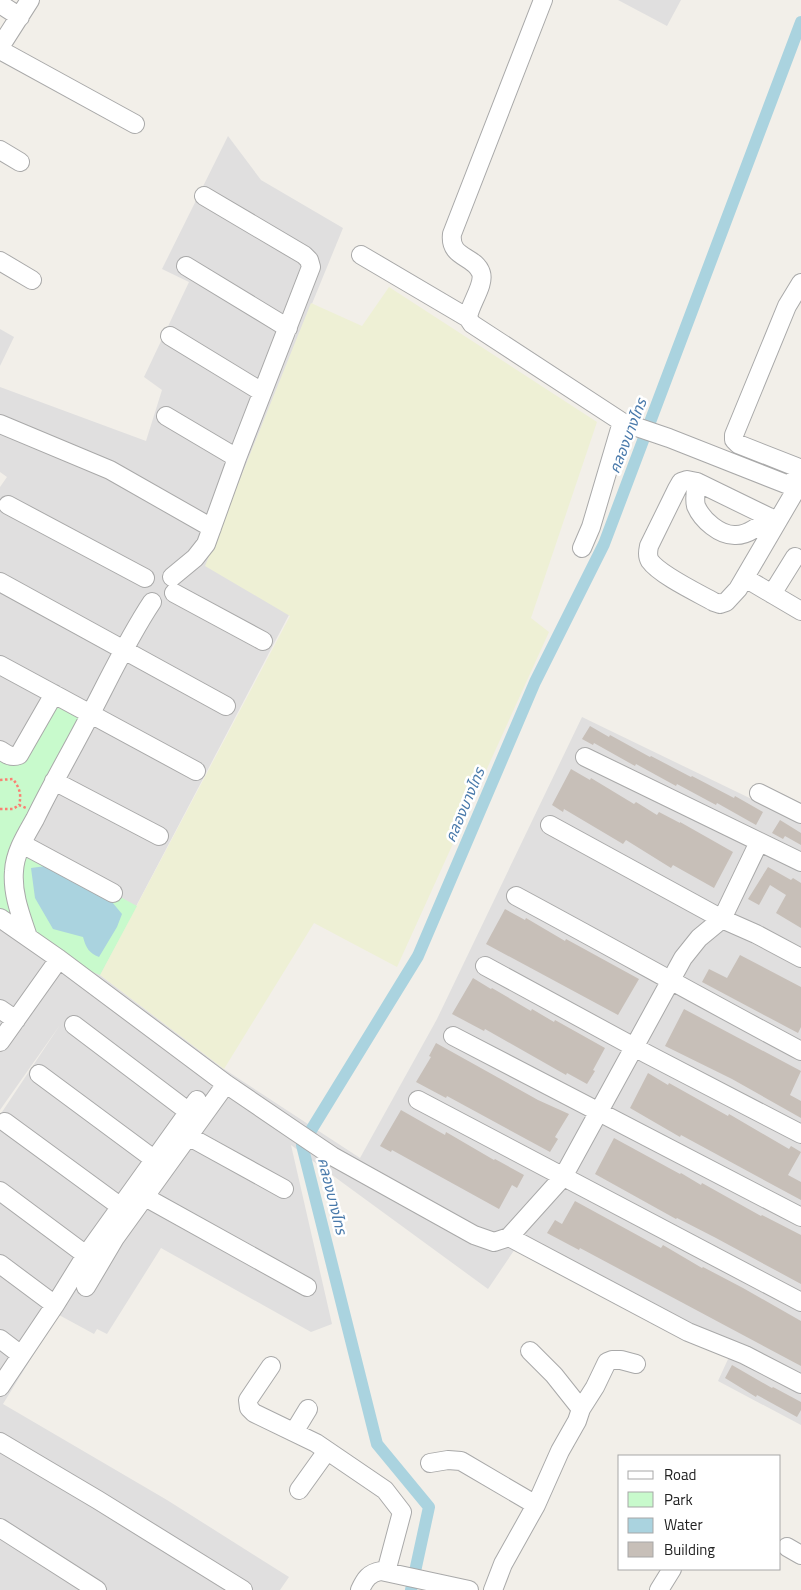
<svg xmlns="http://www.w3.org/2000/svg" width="801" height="1590" viewBox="0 0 801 1590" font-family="'Titillium Web','Noto Sans Thai',sans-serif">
<rect width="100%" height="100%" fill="#f2efe9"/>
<!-- residential -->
<path fill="#e0dfdf" d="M618 0H681L667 26Z
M228 136 261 180 343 228 232 499 206 565 290 613 100 975 224 1069 360 1158 437 1019 582 717 801 823V1425L718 1381 729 1357 685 1340 515 1249 488 1289 291 1145 332 1324 311 1332 161 1248 107 1334 97 1329 94 1334 59 1315 64 1305 3 1404 167 1500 289 1577 280 1590H0V1115L60 1025 0 1110V487L7 477 0 472V387L146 441 162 390 144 377 189 282 162 269Z
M0 329 14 337 0 366Z"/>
<!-- farmland -->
<path fill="#eef0d5" d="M389 287 597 422 531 618 549 632 397 967 314 923 224 1069 100 975 290 616 205 566 311 303 362 326Z"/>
<!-- park -->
<path fill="#c8facc" d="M48 690 90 715 22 844 137 906 100 975 59 959 0 918V748L16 757Z"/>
<!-- water -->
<path fill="#aad3df" d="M46 866 112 902 122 914 117 927 99 957C89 953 86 948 83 937L53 929 35 898 31 868Z"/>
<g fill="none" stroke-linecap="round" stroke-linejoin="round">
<!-- canal -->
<path stroke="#aad3df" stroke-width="12" d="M411 1590 429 1507 377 1444 302 1145 418 956 535 682 604 544 801 22"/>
</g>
<!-- building -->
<path fill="#c7bfb8" d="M590 726 609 737 610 735 650 757 651 756 691 777 692 776 734 798 735 796 763 812 756 825 717 803 716 805 677 784 676 786 636 764 635 766 594 743 593 745 582 739Z
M571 769 590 780 591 778 634 804 636 802 657 815 659 812 680 823V822L733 852 714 888 673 865 671 868 626 840 623 844 564 809 563 812 552 805Z
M780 820 801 833V845L785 836 783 839 772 833Z
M768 867 791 880 793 878 801 883V928L776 913 786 895 770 885 759 905 748 899Z
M505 909 525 920 526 918 565 941 566 939 639 979 618 1015 486 944Z
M740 955 801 987V1027L798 1033 702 982 709 969 727 978Z
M473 978 491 989 492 988 531 1011 532 1009 554 1022 555 1020 605 1048 593 1070 595 1071 587 1084 567 1073 566 1075 485 1029 484 1031 452 1014Z
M684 1009 801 1071 790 1095 801 1101V1118L732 1079 665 1046Z
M436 1043 538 1100 569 1114 555 1137 558 1139 550 1152 447 1096 446 1098 416 1082 431 1057 429 1056Z
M648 1073 668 1085 669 1083 728 1116 729 1114 789 1149 791 1146 801 1152 788 1175 801 1182V1200L681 1135 680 1137 630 1108Z
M401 1110 445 1135 446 1132 494 1160 495 1159 524 1175 517 1188 512 1185 499 1209 392 1150 391 1152 380 1146Z
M614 1138 680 1174 681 1173 701 1185 702 1183 761 1216 762 1215 801 1235V1284L716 1238 677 1218 676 1219 595 1174Z
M575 1201 661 1248 663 1245 702 1268 703 1267 743 1288 801 1321V1366L580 1248 579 1250 547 1233 555 1220 562 1224Z
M732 1365 772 1388 773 1387 801 1402V1410L797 1417 757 1395 756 1397 725 1378Z"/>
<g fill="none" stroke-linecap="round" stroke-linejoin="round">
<defs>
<path id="minor" d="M543 0 452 234C449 259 475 255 481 273 485 285 469 305 468 318L472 324 622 422 669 438 801 490
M0 4 20 17
M0 47 30 0
M0 50 135 124
M0 150 20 162
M361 255 468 318
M0 261 32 280
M186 266 288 328
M170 336 262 392
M166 416 237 458
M0 424 110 470 212 528
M697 482C696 489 694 499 696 506 702 520 720 536 736 535 749 535 760 525 769 517
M792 486 799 468 738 444 734 440V435L787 306 801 283
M8 505 145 578
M777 521 697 482 687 480 681 482 677 489 649 546C648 551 647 556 650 561 660 575 698 593 714 602L720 604 726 602 738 589 797 488
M582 548 591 527 622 422
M172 577 195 558 206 544 237 458 311 267 309 260 304 255 204 196
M745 578 801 611
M0 582 226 706
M174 593 263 641
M772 594 795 557
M0 665 196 771
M0 750C6 754 11 758 19 755L54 694
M585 757 801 862
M54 781 159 836
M759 793 801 814
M550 825 722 919 756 934 801 958
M22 844 113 893
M516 896C611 947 705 1000 801 1051
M0 918 59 959 226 1084 295 1131 332 1156 474 1235 494 1242 509 1237 563 1177 683 958 699 938 722 919 759 842
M28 937C21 916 12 894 14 871 15 852 26 835 35 819 52 784 72 750 90 715 110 677 128 638 152 602
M485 966 647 1054 801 1134
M0 1009 16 1020
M74 1025 189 1112
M453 1036 801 1217
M0 1042 59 959
M39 1074 155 1160
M418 1100 801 1302
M5 1122 121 1207
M188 1136 284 1189
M0 1191 86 1255
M145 1197 307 1287
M509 1237 688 1332 745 1355 801 1384
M0 1264 55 1305
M86 1287 115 1238 226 1084
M0 1339 21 1355
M271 1366 248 1400 249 1408 254 1413 316 1443 385 1490 402 1512 386 1572
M0 1387 55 1305 86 1255 197 1100
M581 1409 595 1387 607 1362 612 1360H621L636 1364
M294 1432 308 1409
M0 1442 98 1500 243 1590
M430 1463 448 1460 461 1461 536 1505
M299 1490 327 1451
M0 1528 97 1590
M787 1547 801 1555
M360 1590C365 1579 369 1573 381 1571L469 1590
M493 1590 503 1564 536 1505 560 1451 577 1421 581 1409 554 1375 530 1351
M659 1590 672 1569"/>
</defs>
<!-- minor casing -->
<use href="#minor" stroke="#a9a9a9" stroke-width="20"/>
<!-- path -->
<path stroke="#fa8072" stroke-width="2.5" stroke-dasharray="2.5 2.5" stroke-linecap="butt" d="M0 780 13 779C19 787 22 794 19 805
M0 809H13L19 805 26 808"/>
<!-- minor -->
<use href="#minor" stroke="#fff" stroke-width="18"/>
</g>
<g text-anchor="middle" stroke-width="5" stroke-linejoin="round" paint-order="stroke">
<!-- water labels -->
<g font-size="15" font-style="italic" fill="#4a7aab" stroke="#fff">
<text transform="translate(628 436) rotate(-69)" y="5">คลองบางไทร</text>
<text transform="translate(465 805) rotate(-67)" y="5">คลองบางไทร</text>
<text transform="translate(332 1196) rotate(76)" y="5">คลองบางไทร</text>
</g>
</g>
<!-- legend -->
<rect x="618" y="1455" width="162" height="115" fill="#ffffff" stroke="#a7a7a7"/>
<rect x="628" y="1471" width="25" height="8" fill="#ffffff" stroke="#a7a7a7"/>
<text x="664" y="1480" font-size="15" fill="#222222">Road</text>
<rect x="628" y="1492" width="25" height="15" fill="#c8facc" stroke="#a7a7a7"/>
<text x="664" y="1505" font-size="15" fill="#222222">Park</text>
<rect x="628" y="1518" width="25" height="15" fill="#aad3df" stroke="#a7a7a7"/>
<text x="664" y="1530" font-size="15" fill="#222222">Water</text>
<rect x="628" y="1542" width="25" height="15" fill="#c7bfb8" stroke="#a7a7a7"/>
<text x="664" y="1555" font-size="15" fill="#222222">Building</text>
</svg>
